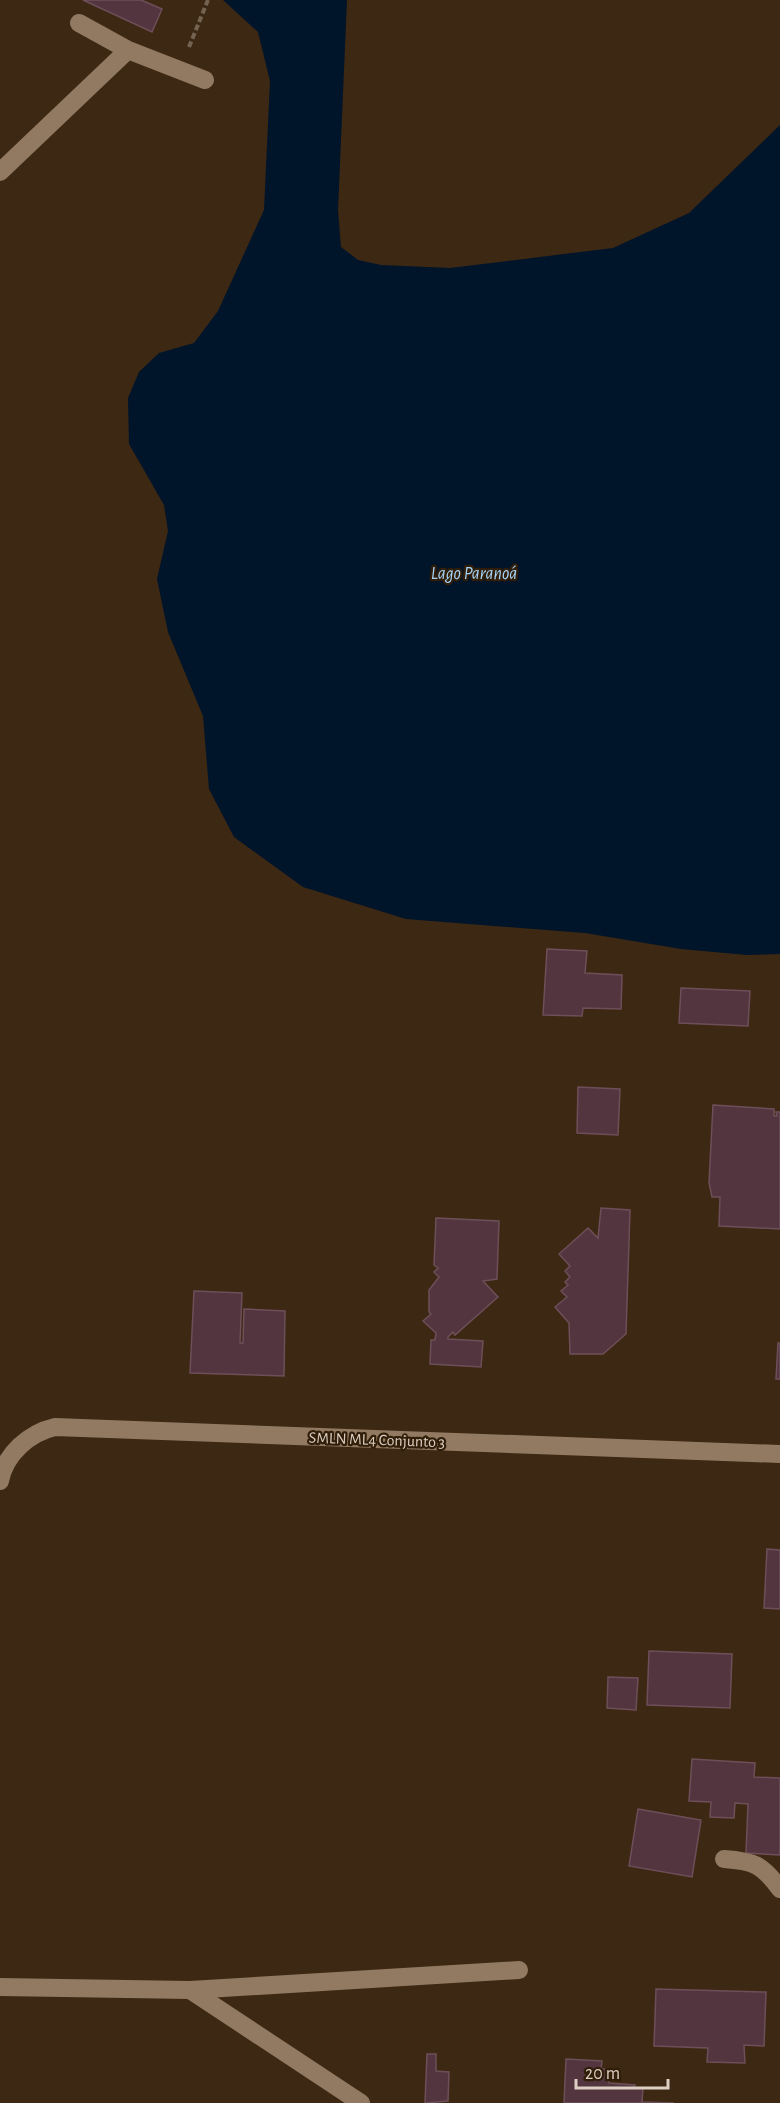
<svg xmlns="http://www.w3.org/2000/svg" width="780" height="2103" viewBox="0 0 780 2103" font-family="'Alegreya Sans',sans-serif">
<rect width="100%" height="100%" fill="#3c2813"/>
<!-- water -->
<path fill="#00142a" d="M223 0H347L338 210 341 247 358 260 381 265 450 268 613 248 689 213 780 125V954L747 955 681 949 585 933 406 919 303 887 234 837 209 789 203 716 168 632 157 579 168 531 164 505 129 444 128 398 139 372 159 353 194 343 218 311 264 210 270 81 258 32Z"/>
<!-- building -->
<path fill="#52353e" stroke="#6e4f59" stroke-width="1.5" d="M83 0H141L162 9 152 32Z
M547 949 587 951 585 973 622 975 621 1009 583 1008 582 1016 543 1015Z
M681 988 750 991 748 1026 679 1023Z
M578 1087 620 1089 618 1135 577 1133Z
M713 1105 774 1109V1116H777L776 1112H780V1229L719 1226 720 1197H712L709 1183Z
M601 1208 630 1210 626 1334 603 1354H570L569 1323 555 1307 567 1297 561 1291 568 1285 565 1282 570 1277 565 1271 570 1266 559 1254 588 1228 598 1238Z
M436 1218 499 1221 497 1279 483 1281 498 1297 455 1335 453 1332 448 1337V1339L483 1341 481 1367 430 1364 431 1340H435L436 1333 423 1321 431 1314 429 1312V1290L439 1277 434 1272 438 1268 434 1265Z
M194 1291 242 1293 240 1343H243L244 1309 285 1311 284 1376 190 1373Z
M778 1343H780V1379H776Z
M767 1549 780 1550V1609L764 1608Z
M649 1651 732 1654 730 1708 647 1705Z
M608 1677 638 1678 636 1710 607 1708Z
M692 1759 755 1763 754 1777 780 1778V1855L746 1853 748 1804 735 1803 734 1818 710 1817 711 1802 689 1801Z
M638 1809 701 1820 692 1877 629 1866Z
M656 1989 766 1992 764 2046 744 2045 745 2063 707 2062 708 2048 654 2046Z
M427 2054H436V2071L449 2072 448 2101 425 2103Z
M566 2059 602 2061 601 2069H610L609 2083 635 2085 634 2088H643L642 2102 674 2103H564Z"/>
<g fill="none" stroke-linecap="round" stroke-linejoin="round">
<!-- path -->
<path stroke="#746351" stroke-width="4" stroke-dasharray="6 3" stroke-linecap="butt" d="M189 47 208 0"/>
<!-- minor -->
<path stroke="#917962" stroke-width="18" d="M79 23 128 50 205 80
M0 172 128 50
M0 1481C5 1454 29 1433 55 1427L780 1454
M724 1859C753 1861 762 1864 780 1889
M0 1987 190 1990
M361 2103 190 1990 519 1970"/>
</g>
<g text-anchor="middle" stroke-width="4.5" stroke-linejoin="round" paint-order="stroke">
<!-- street labels -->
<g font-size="16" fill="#ddd0c3" stroke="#311e09">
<text transform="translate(377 1439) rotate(2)" y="6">SMLN ML4 Conjunto 3</text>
</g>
<!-- water labels -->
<g font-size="18" font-style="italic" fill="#a5d3fa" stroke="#311e09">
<text x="474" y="579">Lago Paranoá</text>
</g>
</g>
<!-- scale -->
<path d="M576 2079v9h92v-9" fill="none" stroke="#ddd0c3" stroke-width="3"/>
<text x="585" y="2079" font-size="18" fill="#ddd0c3" stroke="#311e09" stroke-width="4.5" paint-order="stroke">20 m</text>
</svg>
